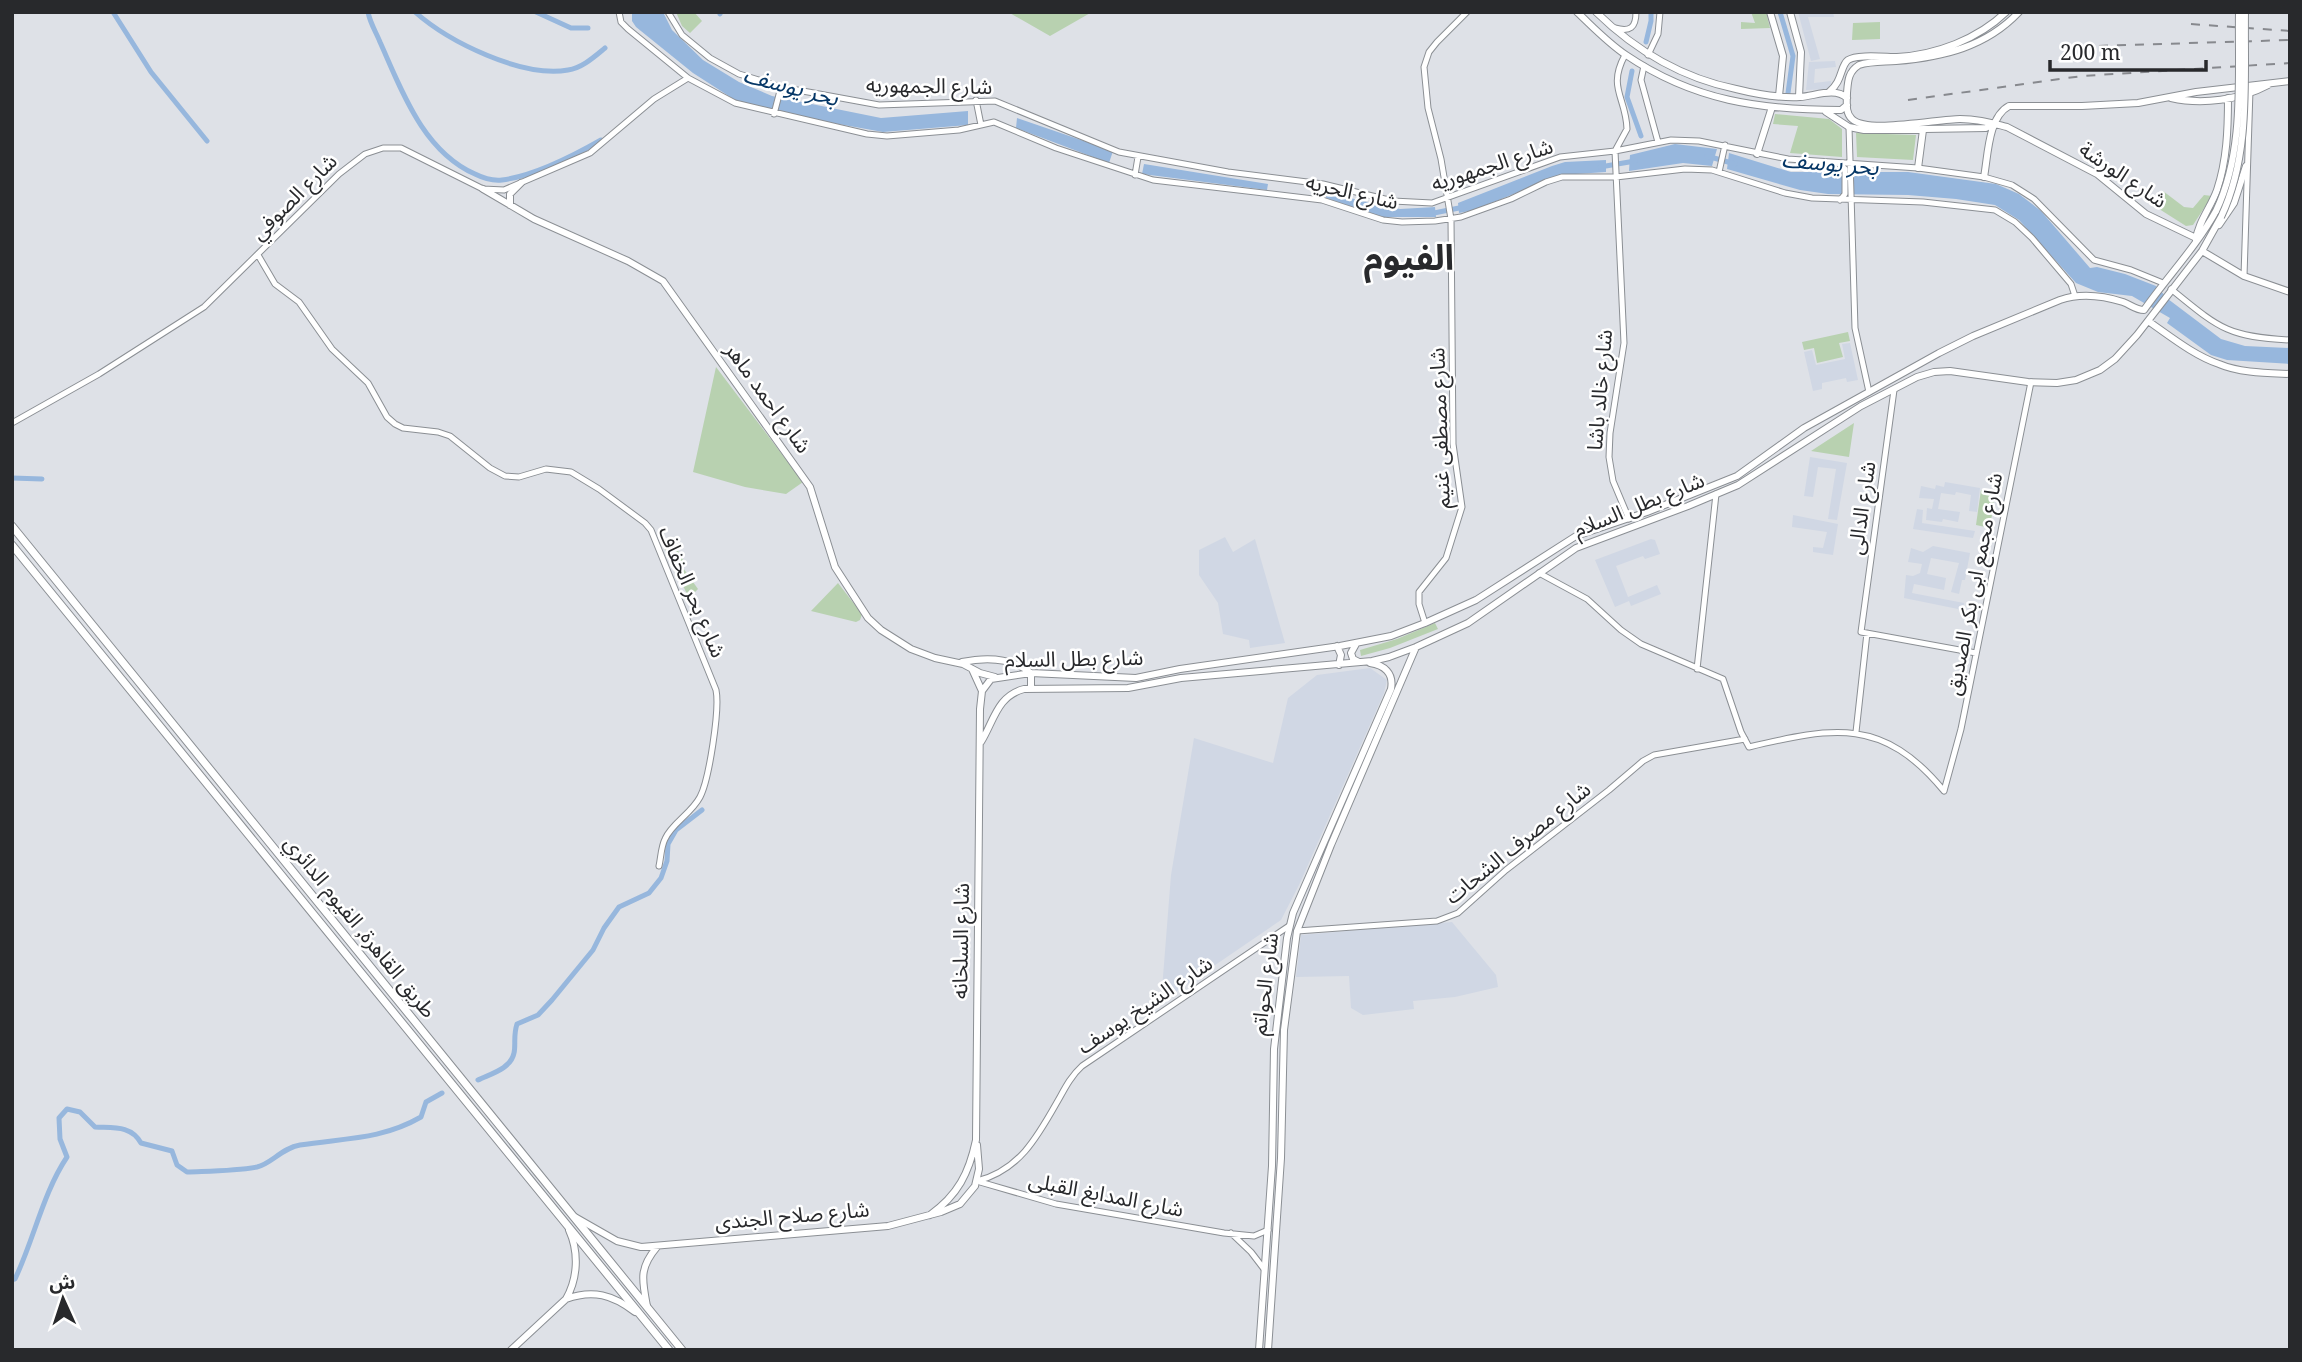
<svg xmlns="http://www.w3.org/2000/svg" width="2302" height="1362" viewBox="0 0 2302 1362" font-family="'Noto Serif','Noto Sans Arabic',serif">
<rect width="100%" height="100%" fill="#dee1e7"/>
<!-- built -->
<path fill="#d0d7e4" d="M1798 12H1833L1834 17H1808L1820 59 1811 61Z
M1835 61 1836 67 1815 69 1814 83 1831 81V89L1806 90 1809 62Z
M1850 343 1858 380 1847 382 1846 378 1822 383V389L1813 391 1804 352 1812 350 1816 365 1845 359 1842 344Z
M1810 457 1847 463 1837 520 1828 519 1836 469 1818 467 1813 497 1804 496Z
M1945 482 1980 488 1977 512 1969 511 1971 495 1956 492 1955 495 1941 493 1938 509 1960 512 1958 522 1943 519 1942 522 1926 520 1927 508 1932 509 1934 499 1919 498 1921 486 1935 489 1936 485 1944 487Z
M1917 509 1923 510 1922 523 1975 531 1973 538 1913 529Z
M1793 515 1838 524 1833 555 1813 552V547L1823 548 1827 532 1792 527Z
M1225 537 1233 552 1255 539 1285 643 1250 648 1249 640 1223 634 1218 603 1199 575V550Z
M1651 539 1655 540 1660 554 1645 559 1643 556 1616 566 1628 597 1657 585 1661 594 1631 606 1629 601 1615 607 1595 560Z
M1933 546 1970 553 1965 580H1962L1959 594 1951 592 1959 563 1931 558 1927 574 1946 578 1944 590 1914 584 1912 593 1964 603 1963 610 1904 598 1906 575 1913 576 1920 573 1922 564 1908 562 1911 548 1923 552Z
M1370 668 1387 680 1384 693 1300 883 1281 920 1161 1002 1171 875 1194 738 1273 763 1288 698 1317 675Z
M1452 922 1496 975 1498 987 1455 997 1413 1001 1414 1009 1363 1015 1351 1008 1349 976 1296 977 1301 935Z"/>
<!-- green -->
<path fill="#b8d1b0" d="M676 12H694L702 21 690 33 682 26Z
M1008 12H1092L1050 36Z
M1751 12H1766L1770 28 1741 29V22L1755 23Z
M1880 22V39L1852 40 1853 23Z
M1775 114 1829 119 1842 129V157L1790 153 1798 126 1773 124Z
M1856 133 1916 135 1913 160 1857 157Z
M2163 191 2184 207 2193 208 2204 195 2212 196 2193 225 2186 226 2156 207Z
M1848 332 1850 341 1839 343 1843 357 1817 363 1814 348 1804 350 1802 342Z
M716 367 803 482 786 494 745 487 693 472Z
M1854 423 1849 457 1811 451Z
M1981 490 1995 493 1990 528 1976 525Z
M672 539 684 562 681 565 698 589 689 598 664 547Z
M838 583 862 614 860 620 856 622 811 611Z
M1435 623 1438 629 1390 648 1361 656 1360 650 1397 639Z"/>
<!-- water -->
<path fill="#97b7dd" d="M632 12H663L672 30 703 60 739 82 772 96 881 118 968 111V125L883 132 816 120 744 103 735 100 693 73 636 27 632 21Z
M1017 118 1113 151 1109 163 1016 128Z
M1675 144 1717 149 1712 166 1683 163 1629 171 1630 155Z
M1729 153 1791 172H1908L1996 184 2019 194 2041 211 2090 268 2097 267 2125 274 2156 286 2168 299 2221 339 2245 346 2290 348V364L2227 360 2211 355 2167 323 2170 318 2132 296 2098 292 2076 283 2019 220 1995 205 1956 199 1908 195 1828 194 1800 190 1727 169Z
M1606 160V172L1561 175 1474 210 1459 213 1458 203 1552 166 1565 162Z
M1144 164 1268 184 1267 190 1142 174Z
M1328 190 1357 200 1400 209 1435 207 1436 217H1382L1326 198Z"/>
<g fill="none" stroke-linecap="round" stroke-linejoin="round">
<!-- canal -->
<path stroke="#97b7dd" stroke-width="5" d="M113 12 151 72 207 141
M368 12C370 23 376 32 380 42 402 91 423 151 475 174 483 178 493 181 502 180 534 176 573 156 601 140
M415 12C449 42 522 78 568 70 582 68 594 57 605 48
M536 12 571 28H588
M1780 12 1793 56 1788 93
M720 14 721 12
M1646 42 1651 21V12
M1632 71 1627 97 1641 136
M1707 156 1735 164
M1600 167 1635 161
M1429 214 1464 207
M12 478 42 479
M478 1080C490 1074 511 1069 514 1053 516 1045 513 1036 517 1024L538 1015 552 1000 593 950 604 928 619 907 649 893 661 878 667 861 668 844 676 830 702 810
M12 1280 15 1279C34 1239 43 1193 67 1157L60 1139 59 1118 67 1109 80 1112 95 1127C113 1128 131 1125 141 1143L172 1151 177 1165 187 1172C210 1171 235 1171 257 1167 271 1164 282 1148 300 1145 344 1138 381 1140 421 1117L426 1102 442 1093"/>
<defs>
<path id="minor" d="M619 12 621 22 628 29 688 78 735 103 867 134 887 136 959 130 994 122 1056 148 1153 180 1322 200 1383 220 1402 222 1435 221 1461 217 1511 199 1546 182 1562 177H1616L1685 169 1712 170 1785 193 1812 198 1923 202 1995 210 2015 222 2032 238 2071 284 2075 296
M668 12 682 35 710 58 739 74 781 87 879 105 995 101 1119 152 1228 172 1323 184 1393 201 1432 203 1560 157 1615 151 1671 140 1699 141 1788 159 1918 168 1984 177 2012 185 2034 199 2094 260 2131 270 2163 283
M1615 28C1630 32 1636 28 1636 12
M1625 55C1607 88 1626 97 1627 129L1615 151 1624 343 1610 433 1609 457 1613 481 1629 519
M1648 55 1658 34 1660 12
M1644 66 1641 80 1658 142
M976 100 981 125
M774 114 781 87
M1849 127 1855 328 1869 392
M1838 163 1845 169V194L1840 200
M1719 172 1725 145
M1135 175 1138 157
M258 255 275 284 299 302 332 349 368 383 387 417 395 424 403 428 438 432 450 436 490 468 505 476 519 477 546 469 571 472 599 489 645 523 651 530 716 690C720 709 709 780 700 797 691 814 672 823 665 839 661 847 661 857 659 866
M2244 276 2250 90
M2171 289C2219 328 2227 337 2290 340
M1894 390 1861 632 1976 653
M12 423 99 374 204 307 339 174 365 154 383 148H401L483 189 504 190 590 153 654 99 688 78
M1539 573 1587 599 1621 630 1641 644 1723 679 1741 732 1749 747C1834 727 1883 717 1944 791
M1425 623 1419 604V592L1446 558 1462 507 1453 444 1451 219 1441 159 1428 108 1424 67 1429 52 1437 42 1467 12
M1697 669 1716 494
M1856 732 1867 633
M1944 791 1961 729 2031 382
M1297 931 1437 921 1458 913 1506 870 1609 790 1643 761 1654 755 1745 739
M977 1181C1021 1170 1039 1134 1060 1097 1066 1086 1072 1075 1082 1066L1289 926
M980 1182 1056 1204 1224 1233 1254 1236 1268 1230
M1231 1233 1251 1252 1264 1269"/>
<path id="major" d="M1577 12C1593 27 1608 43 1626 55 1694 101 1760 110 1841 110L1847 105
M1596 12C1635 50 1682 78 1736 89 1756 94 1780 98 1800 97 1815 96 1835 87 1847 98
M1770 12 1783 56 1779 96
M1790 12 1801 52 1799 97
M2019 12C1986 47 1943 57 1896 61 1884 62 1871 61 1859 65 1848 72 1848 81 1847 93 1847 102 1845 113 1852 119 1867 134 1938 119 1960 119 1978 119 1991 123 2007 127L2097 174 2146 214 2196 238
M1829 92C1843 81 1840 66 1848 60 1857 54 1885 57 1897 57 1936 55 1978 39 2006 12
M2171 98C2202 105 2240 100 2268 85
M1826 112 1849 127 1864 130 1986 128 1993 124
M1757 154 1772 107
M1918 168 1923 130
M1984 177C1988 156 1988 117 2009 106H2082L2138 103 2196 92 2290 81
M483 189 534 219 628 261 663 281 810 487 835 567 868 618 881 630 911 649 935 658 963 664 980 673 995 677
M510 205V194L521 183
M2219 225 2234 203 2246 166
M2196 240C2198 222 2211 207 2217 190 2227 160 2228 129 2228 98
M2202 251 2244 276 2290 292
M2148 321C2170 336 2193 355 2219 364 2240 373 2267 373 2290 374
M1356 644 1351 653 1353 659 1359 662
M1337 646 1341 655 1339 665
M962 662C986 657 1012 658 1031 673V689
M972 669 982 691
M981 742C994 721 997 696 1024 689L1128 688 1181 678 1372 661 1389 657 1416 647 1468 623 1576 548 1688 506 1738 485 1861 406 1917 377 1934 372 1950 371 2028 382 2057 383 2076 380 2100 370 2115 359 2137 335 2202 251 2221 217
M930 1215C958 1195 969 1173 976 1140L980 709 982 691 991 679 1031 673 1136 678 1180 669 1340 646 1391 636 1425 623 1476 600 1576 536 1647 512 1737 476 1804 428 1939 353 1973 336 2060 300C2080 293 2104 296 2123 302 2131 305 2136 310 2144 310 2168 276 2196 247 2216 211
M575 1217 617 1241 641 1247 888 1226 941 1212 960 1204 975 1186 979 1169 977 1145
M566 1299C593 1289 613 1295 635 1312
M647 1306C642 1280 639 1268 657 1247
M511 1350 566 1299C578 1278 579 1252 569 1230
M1259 1350 1272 1166 1274 1049 1287 938 1293 913 1391 689C1394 673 1384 665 1370 663
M1268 1350 1281 1158 1284 1030 1297 931 1331 845 1416 647"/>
<path id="highway" d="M12 526 682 1350
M12 545 669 1350"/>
</defs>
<!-- minor casing -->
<use href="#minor" stroke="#8b8f94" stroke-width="7"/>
<!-- major casing -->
<use href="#major" stroke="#8b8f94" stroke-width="8"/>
<!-- highway casing -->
<use href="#highway" stroke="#8b8f94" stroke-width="9"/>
<!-- minor -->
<use href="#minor" stroke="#fff" stroke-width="5"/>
<!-- major -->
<use href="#major" stroke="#fff" stroke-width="6"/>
<!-- highway -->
<use href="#highway" stroke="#fff" stroke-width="7"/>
<!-- rail -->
<path stroke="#87898e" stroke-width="2" stroke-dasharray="9 9" stroke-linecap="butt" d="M2191 24 2290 31
M2063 47 2290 40
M1908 100 2082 76 2290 63"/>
<defs>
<path id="major-bridge" d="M2216 211C2245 150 2238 78 2239 12
M2221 217C2251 154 2244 80 2245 12"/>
</defs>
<!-- major-bridge casing -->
<use href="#major-bridge" stroke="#8b8f94" stroke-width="8" stroke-linecap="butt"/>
<!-- major-bridge -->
<use href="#major-bridge" stroke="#fff" stroke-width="6"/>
</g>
<g text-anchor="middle" stroke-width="5" stroke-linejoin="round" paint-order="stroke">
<!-- street labels -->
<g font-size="21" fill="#28292c" stroke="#fff">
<text transform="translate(929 86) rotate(1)" y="7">شارع الجمهوريه</text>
<text transform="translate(1492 165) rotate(-18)" y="7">شارع الجمهوريه</text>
<text transform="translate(2123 175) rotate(34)" y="7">شارع الورشة</text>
<text transform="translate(1352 192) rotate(13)" y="7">شارع الحريه</text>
<text transform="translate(294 197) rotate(-45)" y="7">شارع الصوفي</text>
<text transform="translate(1600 390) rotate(-85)" y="7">شارع خالد باشا</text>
<text transform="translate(768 398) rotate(54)" y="7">شارع احمد ماهر</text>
<text transform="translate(1440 428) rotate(-92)" y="7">شارع مصطفى غنيم</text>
<text transform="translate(1639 505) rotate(-22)" y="7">شارع بطل السلام</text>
<text transform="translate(1862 508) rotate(-82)" y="7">شارع الدالى</text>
<text transform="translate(1974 584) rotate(-79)" y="7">شارع مجمع ابى بكر الصديق</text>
<text transform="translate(692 592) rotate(67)" y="7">شارع بحر الخفاف</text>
<text transform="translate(1074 659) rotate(-1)" y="7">شارع بطل السلام</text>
<text transform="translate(1518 843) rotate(-39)" y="7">شارع مصرف الشحات</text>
<text transform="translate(360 927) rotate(51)" y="7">طريق القاهرة, الفيوم الدائري</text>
<text transform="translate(961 941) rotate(-89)" y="7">شارع السلخانه</text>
<text transform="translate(1265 984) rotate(-83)" y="7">شارع الحواتم</text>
<text transform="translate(1145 1005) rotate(-34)" y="7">شارع الشيخ يوسف</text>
<text transform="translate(1106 1195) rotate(11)" y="7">شارع المدابغ القبلى</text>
<text transform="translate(792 1216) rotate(-5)" y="7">شارع صلاح الجندى</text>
</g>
<!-- water labels -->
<g font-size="23" font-style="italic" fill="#063766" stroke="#fff">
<text transform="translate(791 86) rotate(15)" y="8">بحر يوسف</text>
<text transform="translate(1830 163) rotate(5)" y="8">بحر يوسف</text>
</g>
<!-- town labels -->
<g font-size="35" font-weight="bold" fill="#28292c" stroke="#fff">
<text x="1409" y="270">الفيوم</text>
</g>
</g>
<!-- border -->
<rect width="2302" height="1362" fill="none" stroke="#28292c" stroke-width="28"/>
<!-- north arrow -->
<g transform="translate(63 1299) rotate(357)" stroke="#ffffff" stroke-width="5" paint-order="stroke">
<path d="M0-5L12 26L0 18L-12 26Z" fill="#28292c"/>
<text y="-10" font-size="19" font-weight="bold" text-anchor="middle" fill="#28292c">ش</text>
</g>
<!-- scale -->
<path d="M2050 60v10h156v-10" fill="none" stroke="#28292c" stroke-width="3.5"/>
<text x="2060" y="60" font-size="21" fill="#28292c" stroke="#ffffff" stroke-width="5" paint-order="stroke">200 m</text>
</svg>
